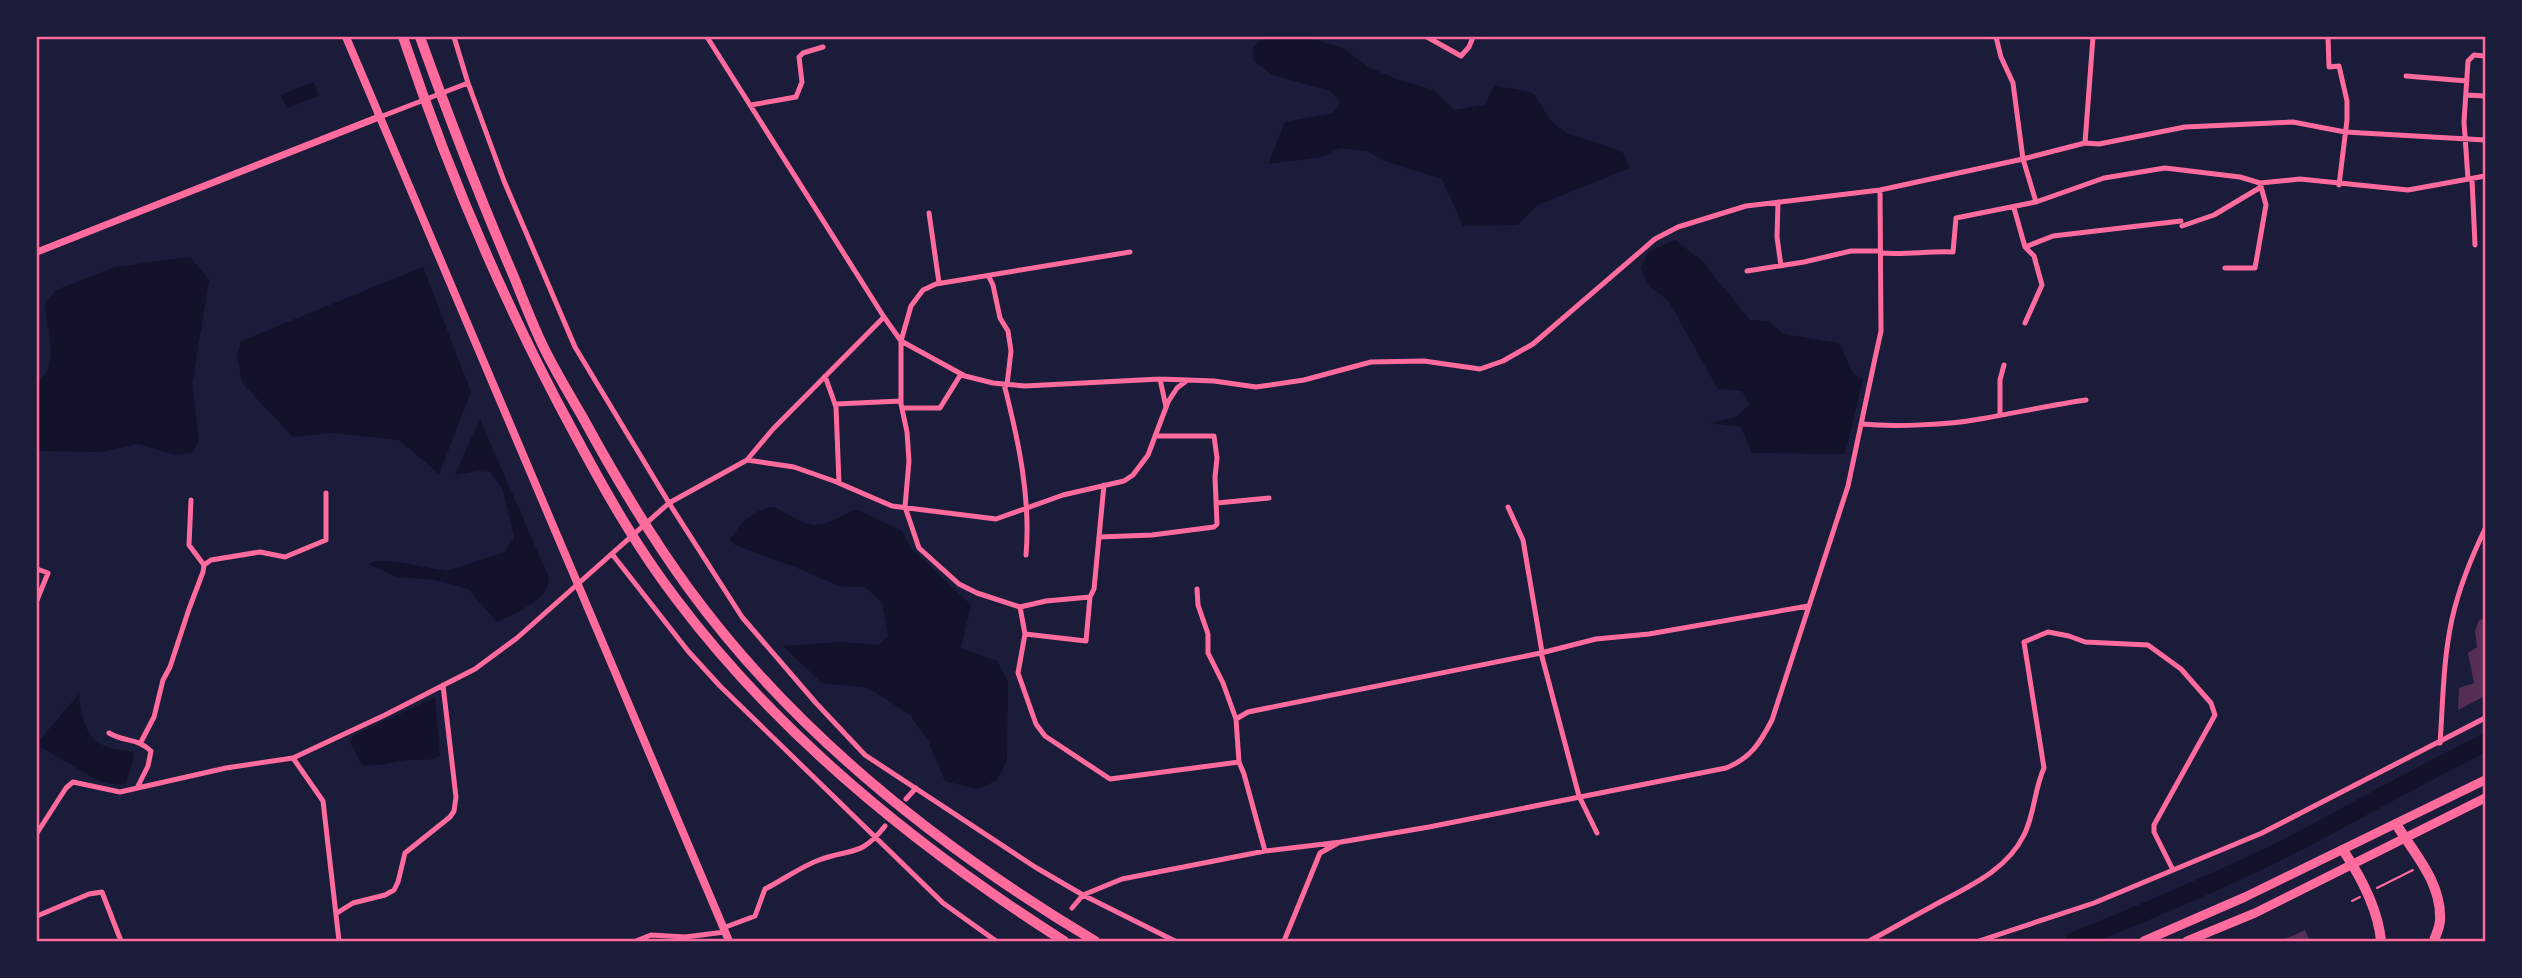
<svg xmlns="http://www.w3.org/2000/svg" width="2522" height="978" viewBox="0 0 2522 978" font-family="'DM Sans',sans-serif">
<rect width="100%" height="100%" fill="#1b1b3a"/>
<!-- water -->
<path fill="#12122b" d="M1265 37H1306L1343 48 1370 68 1399 80 1434 90 1454 110 1484 105 1495 86 1527 91 1534 94 1550 120 1566 133 1622 151 1630 168 1538 205 1518 225 1463 226 1442 179 1385 161 1367 151 1340 148 1322 157 1268 164 1285 122 1333 113 1340 103 1331 91 1272 75 1254 61 1253 47Z
M314 82 319 95 287 108 281 95Z
M1675 240 1701 260 1750 320 1768 321 1783 334 1839 343 1853 373 1863 379 1845 454 1752 453 1741 427 1711 423 1735 417 1750 405 1742 391 1718 389 1668 300 1650 287 1641 269 1648 252Z
M190 257 209 280 192 385 199 440 192 453 175 455 139 444 101 452 37 451V382L48 370 51 352 45 302 56 290 115 267Z
M423 267 471 392 439 474 399 440 332 433 293 437 242 383 237 354 241 341Z
M480 419 549 578C547 602 516 612 497 622L468 589 435 580 397 577 368 564 377 561 398 562 447 571 505 552 514 538 503 490 490 472 478 471 455 475Z
M774 507C817 530 812 531 856 509L902 531 912 549 971 605 961 648 997 661 1008 682 1007 761 997 780 978 789 945 781 928 740 910 715 869 688 822 683 783 646 842 642 878 645 888 636 882 602 865 587 839 586 795 567 735 545 730 540C741 522 752 510 774 507Z
M79 694C81 716 85 742 111 748 118 750 126 750 133 752L134 757 126 783 117 785 97 780 41 747 40 740Z
M435 697 440 756C430 762 418 759 407 760 391 762 378 767 362 765L350 741 353 736Z"/>
<g fill="none" stroke-linecap="round" stroke-linejoin="round">
<!-- river -->
<path stroke="#12122b" stroke-width="18" d="M2074 941C2146 912 2218 882 2288 847 2354 813 2418 775 2485 743"/>
</g>
<!-- building -->
<path fill="#542f53" d="M2485 619V696L2458 710 2459 688 2474 683 2468 653 2477 647 2475 631 2479 620Z
M2305 930 2310 941H2279L2290 937Z"/>
<g fill="none" stroke-linecap="round" stroke-linejoin="round">
<!-- path -->
<path stroke="#ff6b9d" stroke-width="2" d="M2377 888 2413 870
M2352 901 2360 897"/>
<!-- minor -->
<path stroke="#ff6b9d" stroke-width="5" d="M454 37 468 83 504 181 575 347 669 503 742 617 816 703 865 755 1035 867 1083 895 1175 941
M707 37 884 317 901 341 965 376 993 383 1025 386 1160 379 1214 381 1256 387 1304 380 1371 362 1424 361 1480 369 1503 361 1533 344 1655 239 1678 227 1746 206 1880 190 2023 159 2085 143 2099 144 2185 127 2293 122 2345 132 2485 140
M1427 37 1461 56 1469 47 1473 37
M1996 37 2001 57 2013 83 2023 159 2036 202
M2328 37 2329 67 2339 66 2347 101V120L2339 185
M2406 76 2467 81
M2466 95 2485 96
M751 105 796 97 802 82 799 57 803 53 823 47
M380 117 468 83
M2085 143 2093 37
M2468 179 2464 122 2468 61 2474 55 2484 56
M2472 179 2475 245
M1778 202 1777 237 1781 266
M2014 208 2025 247 2034 256 2042 285 2025 323
M929 213 939 283
M2182 226 2214 215 2261 187
M2025 247 2053 236 2181 221
M1881 253C1905 255 1928 251 1953 252L1956 218 2036 202 2104 178 2165 168 2240 177 2260 183 2300 179 2408 190 2485 176
M2225 268H2255L2266 205 2260 183
M1747 271 1804 262 1851 251H1881
M989 277 993 285 1000 318 1008 331 1011 351 1007 385
M825 376 836 407 839 483
M1160 379 1166 407
M1004 384C1018 439 1031 497 1026 555
M836 404 901 401
M902 408H940L961 374
M2000 415V380L2004 365
M1862 424C1893 427 1948 425 1980 419 2016 413 2050 405 2086 400
M747 460 794 467 834 481 892 506 996 519 1063 495 1124 481 1133 475 1148 455 1168 402 1177 388 1185 382
M1104 485 1094 589 1090 597 1046 601 1020 607 977 593 959 584 919 548 905 507 909 461 907 432 901 404V341L911 306 923 290 936 284 1130 252
M191 500 189 545 204 565 211 560 260 552 285 557 326 540V493
M1217 503 1269 498
M1508 507 1523 540 1542 652
M1099 537 1152 535 1214 527 1217 524 1215 477 1217 458 1214 436H1155
M612 554 688 651 720 686 943 903 996 941
M37 569 48 573 37 600
M1197 589 1198 605 1208 634V653L1223 683 1236 719 1239 762 1244 774 1265 851
M1020 607 1025 634 1018 673 1036 724 1045 736 1110 779 1239 762
M1025 634 1086 641 1090 597
M1541 653 1579 796 1597 833
M1236 719 1248 712 1541 653 1596 639 1649 634 1808 606
M109 733C126 743 136 737 151 751L148 766 137 788
M141 742 154 717 163 680 170 667 189 609 203 572 204 565
M2440 743C2443 702 2443 660 2452 619 2459 588 2471 558 2485 529
M293 758 323 801 339 941
M906 799 916 788
M37 833 66 788 73 782 120 792 226 768 293 758 385 715 475 669 517 638 669 503 747 460 773 429 884 317
M1072 908 1083 895 1122 879 1265 851 1341 842 1429 827 1726 768C1751 758 1760 743 1772 720L1848 486 1874 363 1881 331 1880 190
M337 913 353 903 385 895 394 890 398 882 405 853 450 817 454 811 456 797 443 685
M37 916 89 894 102 892 121 941
M723 928 755 916 765 889C783 880 800 867 819 860 852 848 861 857 885 826
M636 941 651 935 685 937 725 932
M1284 941 1320 853 1338 843
M1869 941C1890 930 1910 918 1931 907 1965 888 2006 872 2024 835 2035 813 2034 790 2044 768L2024 642 2048 632 2069 636 2085 642 2148 645 2181 669 2211 703 2215 715 2154 825V832L2172 868
M1979 941 2094 903 2262 833 2485 718"/>
<!-- tertiary -->
<path stroke="#ff6b9d" stroke-width="7" d="M37 252 379 117"/>
<!-- secondary -->
<path stroke="#ff6b9d" stroke-width="8" d="M346 37 729 941"/>
<!-- primary -->
<path stroke="#ff6b9d" stroke-width="9" d="M2144 941 2245 897 2485 780
M2187 941 2255 913 2485 798"/>
<!-- motorway -->
<path stroke="#ff6b9d" stroke-width="10" d="M403 37C449 174 505 306 574 433 605 491 637 548 677 600 781 738 919 849 1064 941
M420 37C448 115 478 193 511 270 522 296 532 324 545 350 556 372 569 394 582 416 614 475 649 534 689 589 795 734 941 849 1095 941
M2396 824C2414 853 2442 883 2440 920 2440 927 2436 934 2434 941
M2343 850C2361 877 2378 908 2381 941"/>
</g>
<!-- border -->
<rect width="2522" height="978" fill="none" stroke="#1b1b3a" stroke-width="77"/>
<rect x="38" y="38" width="2446" height="902" fill="none" stroke="#ff6b9d" stroke-width="2.5"/>
</svg>
